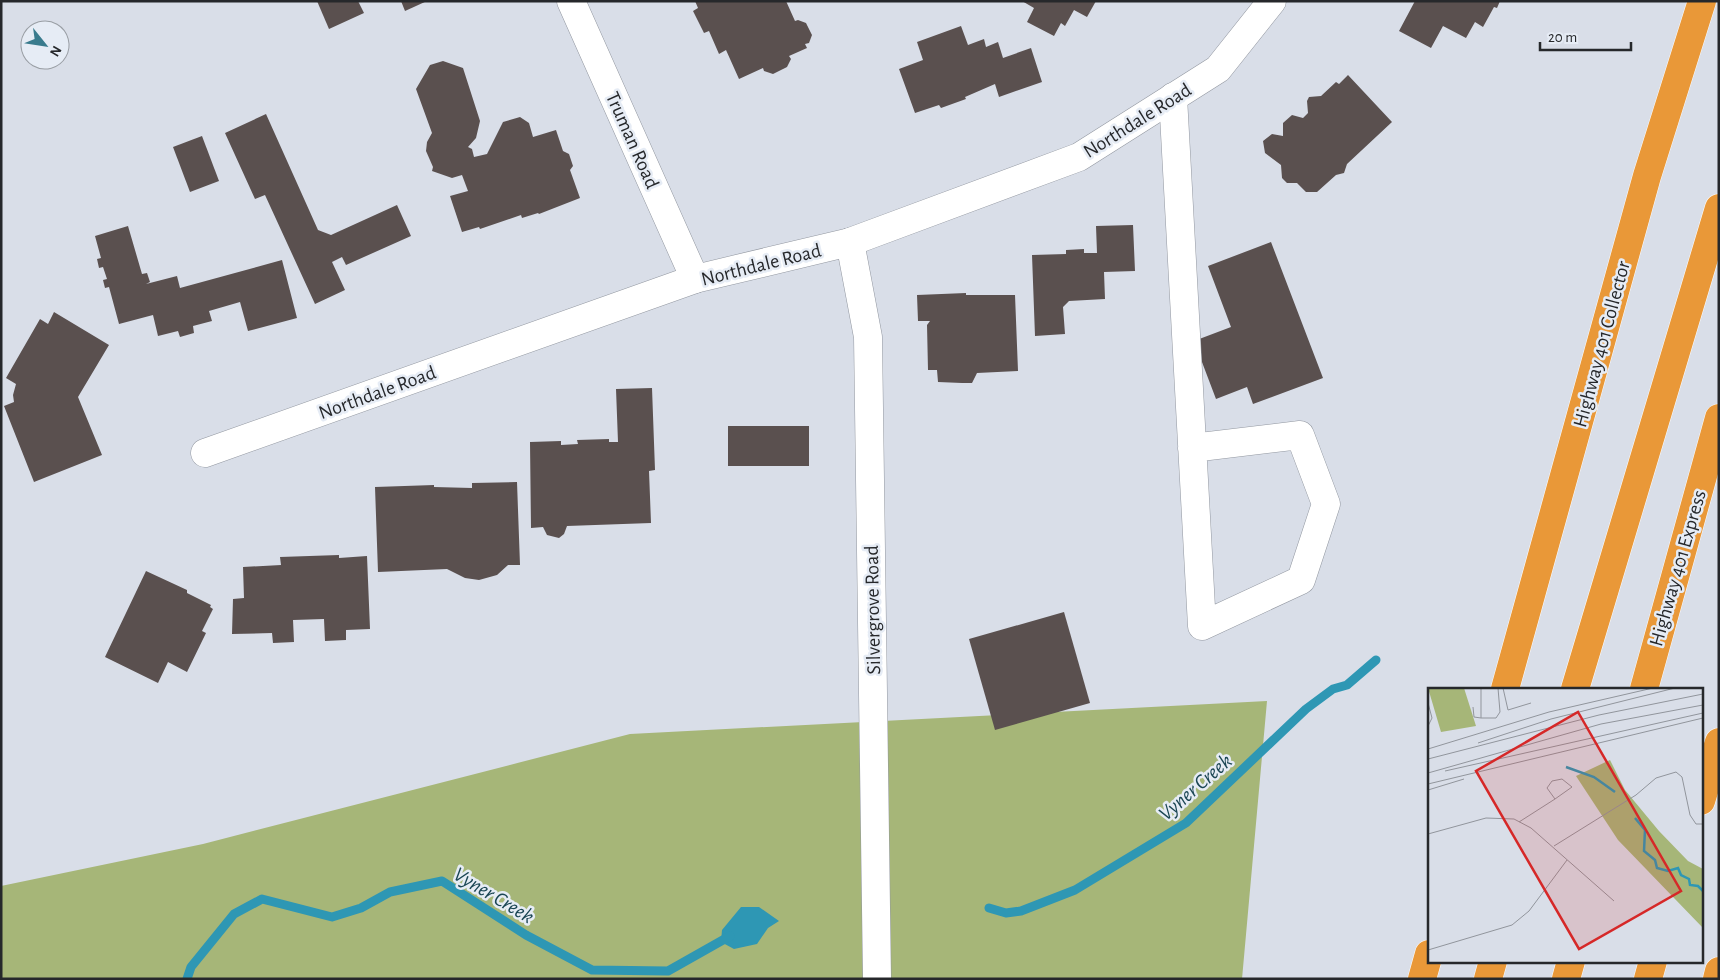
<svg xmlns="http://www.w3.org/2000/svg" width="1720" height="980" viewBox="0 0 1720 980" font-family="'Alegreya Sans',sans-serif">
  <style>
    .green { fill: #a6b678 }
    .water { fill: #2e97b4 }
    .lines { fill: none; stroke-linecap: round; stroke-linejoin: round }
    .stream { stroke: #2e97b4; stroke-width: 9 }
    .building { fill: #5a504f }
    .minor-casing { stroke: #9297a0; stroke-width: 29 }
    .highway-casing { stroke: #fff; stroke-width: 29 }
    .minor { stroke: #fff; stroke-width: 28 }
    .highway { stroke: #e99838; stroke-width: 28 }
    .labels { text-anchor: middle; stroke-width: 5; stroke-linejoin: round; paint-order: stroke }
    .street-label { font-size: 20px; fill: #26282b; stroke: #e6ecf5 }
    .water-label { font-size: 21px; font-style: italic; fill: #1b4654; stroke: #e6ecf5 }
    .inset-river { fill: none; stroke: #2e97b4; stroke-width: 2.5 }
    .inset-road { fill: none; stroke: #91959c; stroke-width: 1 }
    .view { fill: #d62828; fill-opacity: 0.15; stroke: #d62828; stroke-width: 2.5 }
    .inset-edge { fill: none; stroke: #26282b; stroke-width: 2.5 }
  </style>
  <rect width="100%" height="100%" fill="#d9dee8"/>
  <polygon class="green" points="1267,701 1242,979 1,979 1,886 203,844 630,734"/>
  <polygon class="water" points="741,907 759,907 779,921 768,928 757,944 734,949 721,942 722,930"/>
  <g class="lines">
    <g class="stream">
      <polyline points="989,908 1006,913 1021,911 1075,890 1186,823 1306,709 1333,689 1347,685 1376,660"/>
      <polyline points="187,979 191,967 234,914 262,899 332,917 361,908 390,892 442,881 526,935 592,970 668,971 730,936"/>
    </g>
  </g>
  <g class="building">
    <polygon points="317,1 358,1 364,13 329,29"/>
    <polygon points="401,1 427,1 405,11"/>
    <polygon points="695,1 786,1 795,21 798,20 806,23 812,35 809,43 805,44 807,48 789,56 791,59 787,67 773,74 764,71 763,68 739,79 726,50 719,54 709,31 704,33 693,11 698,8"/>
    <polygon points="1022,1 1096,1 1087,17 1074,10 1065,26 1061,23 1054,36 1027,22 1034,8"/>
    <polygon points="1415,1 1500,1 1497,8 1494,7 1483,27 1475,22 1466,38 1443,26 1431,48 1399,31"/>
    <polygon points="961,26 968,45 984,39 986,47 998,42 1003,58 1031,48 1042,82 999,97 995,84 965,97 966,99 941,108 939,105 915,113 899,69 923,60 917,42"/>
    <polygon points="443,61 463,68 480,121 476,138 468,147 472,149 474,157 487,154 503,122 520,117 529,123 533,137 556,130 563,151 569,154 573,166 570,170 580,198 539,214 538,213 522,218 521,215 480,229 479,227 462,232 450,196 468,191 462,175 452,178 432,171 433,167 426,151 427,142 432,133 416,89 430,65"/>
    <polygon points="1348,75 1392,122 1347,164 1344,173 1336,175 1317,192 1306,192 1297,183 1287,183 1282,178 1281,165 1265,153 1263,141 1272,134 1283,136 1283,123 1292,115 1303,118 1308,113 1307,101 1309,97 1321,96 1336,82 1339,84"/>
    <polygon points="266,114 318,230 331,235 397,205 411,236 346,265 342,257 332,262 345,290 315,304 265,195 255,199 225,133"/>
    <polygon points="202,136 219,181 190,192 173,147"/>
    <polygon points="1133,225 1135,271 1104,272 1105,299 1069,301 1063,307 1065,334 1035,336 1032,255 1066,254 1066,250 1084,249 1084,253 1097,253 1096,226"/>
    <polygon points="128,226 142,274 147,273 150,282 146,284 177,276 180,288 282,260 297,318 248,331 240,302 209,311 212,321 193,326 194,333 180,337 178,331 158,336 153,315 119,324 109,287 105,288 103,280 107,279 103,267 99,268 97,259 101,258 95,236"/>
    <polygon points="1271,242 1323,378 1253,404 1247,387 1216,399 1194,341 1231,327 1208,266"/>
    <polygon points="966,293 966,295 1015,295 1018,371 977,373 972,383 962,383 938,382 937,370 928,370 927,325 930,321 918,321 917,295"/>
    <polygon points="54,312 109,345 78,397 102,455 34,482 4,406 14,402 13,395 16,384 6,378 40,319 48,324"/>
    <polygon points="652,388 655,470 649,471 651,523 567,526 564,534 559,538 547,535 543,527 531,528 530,442 561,441 561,445 578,444 577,440 609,439 609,442 618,442 616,389"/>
    <rect x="728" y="426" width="81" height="40"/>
    <polygon points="517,482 520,565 508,565 497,575 479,580 465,578 447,569 378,572 375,487 434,485 434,487 472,488 472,483"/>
    <polygon points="339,555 339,558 367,556 370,629 346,630 346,640 325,641 324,619 293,620 294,642 273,643 272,633 232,634 233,599 244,598 243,567 281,565 280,557"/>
    <polygon points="146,571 187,590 187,593 211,605 210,607 213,609 202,631 206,633 187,672 168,662 158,683 105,657"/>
    <polygon points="1064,612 1090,703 995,730 969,639"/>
  </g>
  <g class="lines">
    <defs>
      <g id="minor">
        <polyline points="571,1 695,279"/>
        <polyline points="1173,97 1202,626 1301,580 1326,504 1300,435 1192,448"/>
        <polyline points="850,242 868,337 877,979"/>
        <polyline points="205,453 695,279 850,242 1079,157 1218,69 1272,1"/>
      </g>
      <g id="highway">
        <polyline points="1505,689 1647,176 1702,1"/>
        <polyline points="1575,689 1719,208"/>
        <polyline points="1644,689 1719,418"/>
        <polyline points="1701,801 1719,742"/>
        <polyline points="1422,979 1429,954"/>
        <polyline points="1488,979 1493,961"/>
        <polyline points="1566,979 1571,961"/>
        <polyline points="1648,979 1653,961"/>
        <polyline points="1717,979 1719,971"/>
      </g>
    </defs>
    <use href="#minor" class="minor-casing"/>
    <use href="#highway" class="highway-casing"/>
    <use href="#minor" class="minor"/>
    <use href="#highway" class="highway"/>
  </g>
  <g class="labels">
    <g class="street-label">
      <text transform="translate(1137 120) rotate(-32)" y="7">Northdale Road</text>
      <text transform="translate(633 140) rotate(66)" y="7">Truman Road</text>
      <text transform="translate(761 264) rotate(-14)" y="7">Northdale Road</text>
      <text transform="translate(1601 344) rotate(-75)" y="7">Highway 401 Collector</text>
      <text transform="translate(377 392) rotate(-20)" y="7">Northdale Road</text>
      <text transform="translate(1677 568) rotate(-74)" y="7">Highway 401 Express</text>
      <text transform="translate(872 610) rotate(-91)" y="7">Silvergrove Road</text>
    </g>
    <g class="water-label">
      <text transform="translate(1195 787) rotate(-41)" y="7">Vyner Creek</text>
      <text transform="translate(494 895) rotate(31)" y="7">Vyner Creek</text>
    </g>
  </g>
  <g transform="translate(1428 688)">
    <rect width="275" height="275" fill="#d9dee8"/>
    <path d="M0,0h36l12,38 -35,6zM182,72l15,30 34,41 29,30 15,8v59l-85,-88 -42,-64z" fill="#a6b678"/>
    <path class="inset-river" d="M138,79l28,10 21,15M207,130l10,12 -1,21 11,9 2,8 11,3 10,-3 3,7 8,4 1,6 8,1 5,5"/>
    <path class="inset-road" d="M53,0v30h15l4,-6 -2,-24M75,0l5,22 23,-7M0,15l4,15 -4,8M45,19l1,10 7,1M50,55l73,-24 124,-31M0,61l121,-37 104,-24M0,71l171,-44 104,-21M17,83l258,-58M0,85l173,-49 102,-19M0,96l275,-66M0,102l36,-11M91,134l36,-23 17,-12 -10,-8 -10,2 -5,7 8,11M0,146l58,-16 28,1 17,9 83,73M126,158l82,-51 20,-17 20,-6 6,5 8,38 6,9h7M0,262l84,-25 17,-14 38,-51"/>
    <path class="view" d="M150,24l103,179 -102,58 -103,-178z"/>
    <rect width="275" height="275" class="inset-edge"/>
  </g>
  <rect width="1720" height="980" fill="none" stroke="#26282b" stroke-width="5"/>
  <g transform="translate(45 45) rotate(120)"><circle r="24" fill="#e6ecf5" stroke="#999ea4"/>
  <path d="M0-4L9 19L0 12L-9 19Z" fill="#397b8d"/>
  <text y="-8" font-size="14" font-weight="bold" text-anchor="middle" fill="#26282b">N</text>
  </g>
  <path d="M1540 42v8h91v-8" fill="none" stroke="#26282b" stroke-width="2.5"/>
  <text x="1548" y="42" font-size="15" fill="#26282b" stroke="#e6ecf5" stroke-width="4" paint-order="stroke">20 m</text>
</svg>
